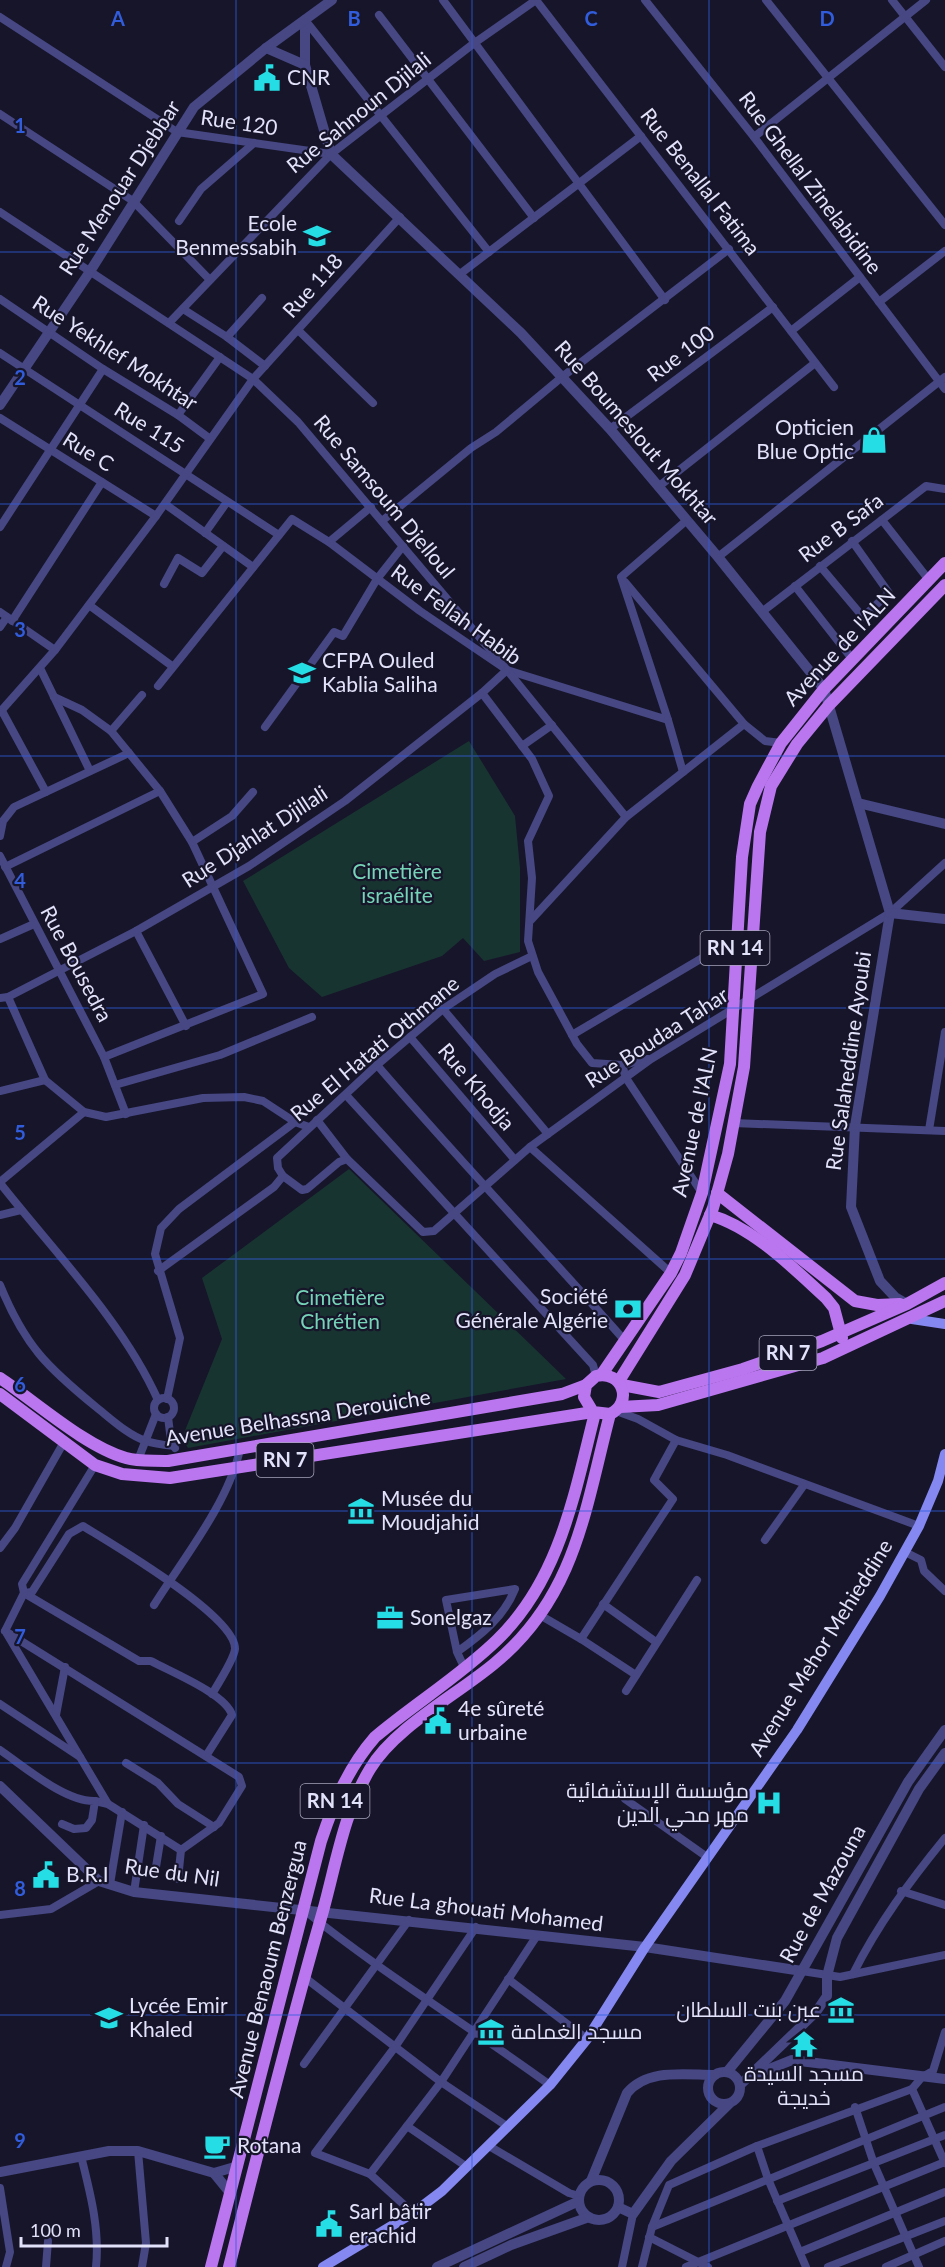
<svg xmlns="http://www.w3.org/2000/svg" width="945" height="2267" viewBox="0 0 945 2267" font-family="Lato,Cairo,sans-serif">
  <style>
    .green { fill: #183431 }
    .lines { fill: none; stroke-linecap: round; stroke-linejoin: round }
    .minor { stroke: #464783; stroke-width: 8 }
    .tertiary { stroke: #464783; stroke-width: 10 }
    .secondary { stroke: #8488f0; stroke-width: 10 }
    .primary { stroke: #ba76ee; stroke-width: 12 }
    .grid { fill: none; stroke: #315ddc; stroke-width: 1.5; stroke-opacity: 0.55 }
    .labels { text-anchor: middle; stroke-width: 4.5; stroke-linejoin: round; paint-order: stroke }
    .shield { fill: #17152a; stroke: #a6a4bc; stroke-width: 1.5 }
    .shield-label { font-size: 20px; font-weight: bold; fill: #e3e2fb }
    .poi-label { font-size: 21px; fill: #e3e2fb; stroke: #17152a; text-anchor: start }
    .street-label { font-size: 21px; fill: #e3e2fb; stroke: #17152a }
    .park-label { font-size: 21px; fill: #75d4b7; stroke: #17152a }
    .grid-label { font-size: 20px; text-anchor: middle; font-weight: bold; fill: #315ddc; stroke: #17152a; stroke-width: 4.5; stroke-linejoin: round; paint-order: stroke }
  </style>
  <rect width="100%" height="100%" fill="#17152a"/>
  <g class="green">
    <polygon points="469,741 515,816 520,868 520,952 484,961 463,938 442,956 322,997 289,968 243,881"/>
    <polygon points="349,1169 566,1379 188,1448 182,1438 222,1339 202,1278"/>
  </g>
  <g class="lines">
    <g class="minor">
      <polyline points="443,0 665,300"/>
      <polyline points="645,0 754,137 945,389"/>
      <polyline points="766,0 945,225"/>
      <polyline points="892,0 945,67"/>
      <polyline points="379,15 534,218"/>
      <polyline points="0,17 177,132 331,154"/>
      <polyline points="305,20 489,252"/>
      <polyline points="0,114 133,201 210,280"/>
      <polyline points="754,137 926,0"/>
      <polyline points="0,212 253,379 298,422 507,670"/>
      <polyline points="179,221 201,189 254,143"/>
      <polyline points="460,274 641,136"/>
      <polyline points="0,299 103,369 178,415 209,438"/>
      <polyline points="879,302 945,251"/>
      <polyline points="183,309 227,337 265,366"/>
      <polyline points="169,323 331,154 473,44 536,0 834,387"/>
      <polyline points="298,330 373,403"/>
      <polyline points="791,331 860,277"/>
      <polyline points="227,337 262,298"/>
      <polyline points="0,353 279,535"/>
      <polyline points="178,415 220,357"/>
      <polyline points="0,418 156,516"/>
      <polyline points="610,429 773,307"/>
      <polyline points="658,487 815,363"/>
      <polyline points="165,504 253,567"/>
      <polyline points="882,520 929,580"/>
      <polyline points="382,521 471,448 496,432 562,377 729,249"/>
      <polyline points="0,527 103,369"/>
      <polyline points="205,533 227,502"/>
      <polyline points="329,542 371,507"/>
      <polyline points="718,557 945,377"/>
      <polyline points="820,566 863,617 889,593 852,541"/>
      <polyline points="625,582 744,724"/>
      <polyline points="164,584 178,558 202,573 223,546"/>
      <polyline points="795,586 853,660"/>
      <polyline points="89,605 172,666"/>
      <polyline points="763,611 926,486 945,489"/>
      <polyline points="0,612 55,650"/>
      <polyline points="12,621 102,482"/>
      <polyline points="0,627 7,617"/>
      <polyline points="40,668 90,771"/>
      <polyline points="507,670 668,720 621,577 687,520"/>
      <polyline points="158,686 292,519 329,542 420,611 507,670 626,817"/>
      <polyline points="482,693 532,759 549,796 528,841 532,878 528,941 538,972 577,1044 592,1063 622,1065 648,1059"/>
      <polyline points="54,697 82,710 111,731 160,791 192,842 263,994 104,1057"/>
      <polyline points="2,711 46,792"/>
      <polyline points="0,712 55,650 156,516 253,379 400,217"/>
      <polyline points="668,720 683,772"/>
      <polyline points="265,727 334,632 343,636 377,579 403,546"/>
      <polyline points="111,731 142,695"/>
      <polyline points="522,746 552,725"/>
      <polyline points="0,836 3,821 14,807 129,753"/>
      <polyline points="192,842 232,816 253,792"/>
      <polyline points="0,856 104,1057 126,1114"/>
      <polyline points="5,867 160,791"/>
      <polyline points="531,920 626,817 744,724 765,741 781,743"/>
      <polyline points="136,931 186,1026"/>
      <polyline points="0,939 34,924"/>
      <polyline points="8,997 45,1080 84,1112 106,1117 203,1098 244,1097 263,1101 295,1122 309,1127"/>
      <polyline points="0,998 8,997 136,931 249,866 345,801 482,693 507,670"/>
      <polyline points="443,1009 548,1134"/>
      <polyline points="572,1035 736,938"/>
      <polyline points="410,1037 515,1160"/>
      <path d="M377,1065c81,94 167,184 249,277"/>
      <polyline points="622,1065 626,1078 702,1193"/>
      <polyline points="115,1085 220,1055 312,1017"/>
      <polyline points="0,1091 45,1080"/>
      <polyline points="346,1095 593,1365 596,1376"/>
      <polyline points="317,1120 347,1159"/>
      <polyline points="733,1123 945,1131"/>
      <polyline points="929,1130 945,1032"/>
      <polyline points="530,1147 671,1273"/>
      <polyline points="283,1176 302,1190 307,1189 339,1162 347,1159 423,1232 434,1231 530,1147 651,1059 890,913 945,863"/>
      <polyline points="0,1182 84,1112"/>
      <path d="M0,1183c54,69 122,137 158,217"/>
      <polyline points="0,1215 21,1210"/>
      <polyline points="158,1271 274,1187 283,1176 278,1168 277,1158 377,1065 443,1009 495,974 532,956"/>
      <path d="M0,1285c25,61 47,82 96,122 15,12 32,28 50,34 9,3 19,4 28,5"/>
      <circle cx="164" cy="1408" r="10"/>
      <polyline points="167,1399 180,1338 155,1254 161,1228 179,1209 295,1122"/>
      <polyline points="616,1411 638,1419 676,1440 727,1455 919,1526"/>
      <polyline points="168,1417 171,1441 175,1448"/>
      <polyline points="138,1460 156,1414"/>
      <polyline points="765,1540 804,1485"/>
      <polyline points="0,1548 15,1528 64,1442"/>
      <polyline points="905,1552 921,1560 924,1571 945,1591"/>
      <path d="M24,1593l8,-1 37,-58 14,-8c29,18 153,90 152,123 -1,10 -17,35 -23,45"/>
      <path d="M24,1593l115,68h12c20,11 75,33 81,54l-26,41"/>
      <polyline points="603,1604 656,1642"/>
      <path d="M154,1605c29,-46 75,-103 86,-156"/>
      <polyline points="538,1614 581,1639 673,1499 654,1480 676,1440"/>
      <polyline points="5,1631 239,1777 242,1786 219,1823 181,1850 108,1804 95,1801"/>
      <polyline points="5,1631 24,1593 22,1584 95,1465"/>
      <polyline points="7,1634 108,1804"/>
      <polyline points="581,1639 636,1675"/>
      <path d="M457,1652c24,-17 47,-35 58,-63l-69,11 11,52 7,15"/>
      <polyline points="626,1691 697,1580"/>
      <polyline points="0,1704 80,1757"/>
      <polyline points="56,1715 65,1667"/>
      <path d="M0,1750c25,17 65,52 95,51l-3,19 -6,8 -12,1 -12,-5"/>
      <polyline points="126,1763 158,1783 178,1804 214,1827"/>
      <polyline points="625,1799 707,1857"/>
      <polyline points="155,1873 161,1836"/>
      <polyline points="178,1879 181,1850"/>
      <polyline points="110,1884 122,1812"/>
      <polyline points="901,1891 945,1905"/>
      <polyline points="134,1892 144,1825"/>
      <path d="M304,1910c78,63 165,116 246,175"/>
      <polyline points="0,1915 51,1909 99,1881"/>
      <polyline points="802,1971 840,1977 945,1955"/>
      <path d="M853,1974c25,-50 57,-93 92,-136"/>
      <polyline points="304,1977 441,2082 508,2127"/>
      <polyline points="508,1979 587,2039"/>
      <polyline points="304,2064 409,1920"/>
      <polyline points="912,2089 945,2163"/>
      <polyline points="855,2107 874,2164 919,2267"/>
      <polyline points="407,2126 467,2167"/>
      <polyline points="489,2146 569,2193 579,2196"/>
      <polyline points="757,2146 768,2179 806,2267"/>
      <polyline points="138,2151 146,2243 142,2267"/>
      <path d="M81,2156c9,36 19,73 15,111"/>
      <polyline points="370,2174 441,2082 536,1937"/>
      <polyline points="0,2188 10,2252 6,2267"/>
      <polyline points="777,2201 945,2135"/>
      <polyline points="413,2213 370,2174 315,2153 395,2047 476,1927"/>
      <polyline points="652,2227 945,2107"/>
      <polyline points="649,2237 708,2267"/>
      <polyline points="800,2252 945,2192"/>
      <polyline points="46,2267 48,2241"/>
      <polyline points="622,2267 633,2214"/>
      <polyline points="642,2267 652,2227 669,2185 757,2146 912,2089 922,2077 933,2071 945,2032"/>
      <polyline points="686,2267 945,2162"/>
      <polyline points="828,2267 945,2221"/>
      <polyline points="886,2267 945,2241"/>
    </g>
    <g class="tertiary">
      <polyline points="305,20 305,65 331,154 521,333 610,429 718,557 824,689 890,913 855,1126 851,1207 880,1281 895,1297 907,1304"/>
      <polyline points="266,48 305,65"/>
      <polyline points="0,405 89,273 194,107 266,48 332,0"/>
      <polyline points="858,803 945,824"/>
      <polyline points="890,913 945,919"/>
      <polyline points="0,1786 99,1881 134,1892 645,1947 802,1971"/>
      <circle cx="724" cy="2088" r="16"/>
      <polyline points="727,2072 785,2001 908,1782 945,1730"/>
      <polyline points="754,2075 792,2060 945,2079"/>
      <polyline points="740,2085 816,2012 827,1996 827,1976 837,1938 919,1789 945,1753"/>
      <polyline points="0,2172 109,2151 138,2151 214,2173"/>
      <polyline points="214,2173 231,2194"/>
      <polyline points="214,2173 238,2166"/>
      <circle cx="599" cy="2200" r="20"/>
      <path d="M591,2181l36,-88c21,-25 58,-18 88,-18"/>
      <polyline points="618,2207 633,2214 671,2161 729,2104"/>
      <polyline points="437,2267 579,2201"/>
      <polyline points="464,2267 511,2245 589,2217"/>
    </g>
    <g class="secondary">
      <polyline points="912,1319 945,1324"/>
      <polyline points="323,2267 413,2213 442,2191 550,2085 587,2039 645,1947 797,1730 880,1596 919,1526 938,1481 945,1454"/>
    </g>
    <g class="primary">
      <polyline points="717,1193 855,1301 877,1305 900,1304"/>
      <path d="M710,1215c44,13 83,53 116,83l8,10 8,30"/>
      <polyline points="602,1374 671,1273 681,1253 702,1193 730,1064 742,857 750,804 758,786 781,743 824,689 945,563"/>
      <path d="M0,1378c36,24 86,69 126,80 13,4 28,2 42,3l394,-67 24,-9"/>
      <polyline points="619,1381 685,1275 713,1208 728,1154 744,1067 760,832 771,786 797,744 829,705 945,585"/>
      <polyline points="622,1385 659,1392 743,1369 822,1341 907,1304 945,1283"/>
      <path d="M0,1394l95,71 27,9 48,4 423,-66 17,2c24,-12 12,-44 -14,-38l-10,9 -2,12 9,15"/>
      <polyline points="620,1407 658,1405 823,1358 945,1301"/>
      <path d="M211,2267l110,-426c13,-39 27,-73 54,-104 39,-33 85,-61 122,-97 63,-61 77,-145 98,-227"/>
      <path d="M229,2267c30,-119 60,-238 94,-356 13,-47 21,-99 47,-142 25,-42 87,-74 125,-106 81,-67 90,-154 115,-249"/>
    </g>
  </g>
  <path class="grid" d="M236,0v2267M472,0v2267M709,0v2267M0,252h945M0,504h945M0,756h945M0,1008h945M0,1259h945M0,1511h945M0,1763h945M0,2015h945"/>
  <defs>
    <symbol id="civic-bare" viewBox="-9 -9 18 18"><path d="M-.6-6.5H3V-4.5H.6V-3L4-1V1h2V6H-6V1h2V-1L-.6-3ZM-1.2 2.5V6h2.4V2.5Z" fill="#25dde4" stroke="#17152a" stroke-width="2.5" paint-order="stroke"/></symbol>
    <symbol id="school-bare" viewBox="-9 -9 18 18"><path d="M0-5L7-2L0 1L-7-2ZM-4 1L0 2.5L4 1V4Q0 6-4 4Z" fill="#25dde4" stroke="#17152a" stroke-width="2.5" paint-order="stroke"/></symbol>
    <symbol id="shop-bare" viewBox="-9 -9 18 18"><path d="M-5-2.5h2.3a2.7 3.5 0 0 1 5.4 0H5L5.5 6h-11ZM-1.5-2.5h3a1.5 2.3 0 0 0-3 0Z" fill="#25dde4" stroke="#17152a" stroke-width="2.5" paint-order="stroke"/></symbol>
    <symbol id="university-bare" viewBox="-9 -9 18 18"><path d="M0-5L7-2L0 1L-7-2ZM-4 1L0 2.5L4 1V4Q0 6-4 4Z" fill="#25dde4" stroke="#17152a" stroke-width="2.5" paint-order="stroke"/></symbol>
    <symbol id="bank-bare" viewBox="-9 -9 18 18"><path d="M-6-4H6V4H-6ZM0-2.3a2.3 2.3 0 1 0 0 4.6a2.3 2.3 0 1 0 0-4.6Z" fill="#25dde4" stroke="#17152a" stroke-width="2.5" paint-order="stroke"/></symbol>
    <symbol id="museum-bare" viewBox="-9 -9 18 18"><path d="M0-6L6-3V-2H-6V-3ZM-5-1h2V3h-2ZM-1-1h2V3h-2ZM3-1h2V3H3ZM-6 4H6V6H-6Z" fill="#25dde4" stroke="#17152a" stroke-width="2.5" paint-order="stroke"/></symbol>
    <symbol id="office-bare" viewBox="-9 -9 18 18"><path d="M-6-3h4V-5.5h4V-3h4V5H-6ZM-1-4.5V-3h2v-1.5ZM-6 0V1H6V0Z" fill="#25dde4" stroke="#17152a" stroke-width="2.5" paint-order="stroke"/></symbol>
    <symbol id="hospital-bare" viewBox="-9 -9 18 18"><path d="M-5-5h3v3.5h4V-5h3V5h-3V1.5h-4V5h-3Z" fill="#25dde4" stroke="#17152a" stroke-width="2.5" paint-order="stroke"/></symbol>
    <symbol id="temple-bare" viewBox="-9 -9 18 18"><path d="M0-6L5-2H3V0L6.5 2.5H4V6H1.5V3h-3V6H-4V2.5H-6.5L-3 0V-2H-5Z" fill="#25dde4" stroke="#17152a" stroke-width="2.5" paint-order="stroke"/></symbol>
    <symbol id="cafe-bare" viewBox="-9 -9 18 18"><path d="M-5.5-4.5H6V0H3Q3 3.5 0 3.5H-2.5Q-5.5 3.5-5.5 0ZM3-3.2v2h1.7v-2ZM-6 4.5H4V6H-6Z" fill="#25dde4" stroke="#17152a" stroke-width="2.5" paint-order="stroke"/></symbol>
  </defs>
  <g fill-rule="evenodd">
    <use href="#civic-bare" x="248" y="59" width="38" height="38"/>
    <use href="#school-bare" x="298" y="217" width="38" height="38"/>
    <use href="#shop-bare" x="855" y="421" width="38" height="38"/>
    <use href="#university-bare" x="283" y="654" width="38" height="38"/>
    <use href="#bank-bare" x="609" y="1290" width="38" height="38"/>
    <use href="#museum-bare" x="342" y="1492" width="38" height="38"/>
    <use href="#office-bare" x="371" y="1599" width="38" height="38"/>
    <use href="#civic-bare" x="419" y="1702" width="38" height="38"/>
    <use href="#hospital-bare" x="750" y="1784" width="38" height="38"/>
    <use href="#civic-bare" x="27" y="1856" width="38" height="38"/>
    <use href="#museum-bare" x="822" y="1991" width="38" height="38"/>
    <use href="#school-bare" x="90" y="1999" width="38" height="38"/>
    <use href="#museum-bare" x="472" y="2013" width="38" height="38"/>
    <use href="#temple-bare" x="785" y="2025" width="38" height="38"/>
    <use href="#cafe-bare" x="198" y="2127" width="38" height="38"/>
    <use href="#civic-bare" x="310" y="2205" width="38" height="38"/>
  </g>
  <g class="labels">
    <g class="shield">
      <rect x="700.5" y="931" width="69" height="34" rx="4.5"/>
      <rect x="759.5" y="1336" width="57" height="34" rx="4.5"/>
      <rect x="256.5" y="1443" width="57" height="34" rx="4.5"/>
      <rect x="300.5" y="1784" width="69" height="34" rx="4.5"/>
    </g>
    <g class="shield-label">
      <text x="735" y="955">RN 14</text>
      <text x="788" y="1360">RN 7</text>
      <text x="285" y="1467">RN 7</text>
      <text x="335" y="1808">RN 14</text>
    </g>
    <g class="poi-label">
      <text x="287" y="85">CNR</text>
      <text x="297" y="231" text-anchor="end">Ecole<tspan x="297" dy="24">Benmessabih</tspan></text>
      <text x="854" y="435" text-anchor="end">Opticien<tspan x="854" dy="24">Blue Optic</tspan></text>
      <text x="322" y="668">CFPA Ouled<tspan x="322" dy="24">Kablia Saliha</tspan></text>
      <text x="608" y="1304" text-anchor="end">Société<tspan x="608" dy="24">Générale Algérie</tspan></text>
      <text x="381" y="1506">Musée du<tspan x="381" dy="24">Moudjahid</tspan></text>
      <text x="410" y="1625">Sonelgaz</text>
      <text x="458" y="1716">4e sûreté<tspan x="458" dy="24">urbaine</tspan></text>
      <text x="749" y="1798" text-anchor="end">مؤسسة الإستشفائية<tspan x="749" dy="24">مهر محي الدين</tspan></text>
      <text x="66" y="1882">B.R.I</text>
      <text x="129" y="2013">Lycée Emir<tspan x="129" dy="24">Khaled</tspan></text>
      <text x="821" y="2017" text-anchor="end">عبن بنت السلطان</text>
      <text x="511" y="2039">مسجد الغمامة</text>
      <text x="804" y="2081" text-anchor="middle">مسجد السيدة<tspan x="804" dy="24">خديجة</tspan></text>
      <text x="237" y="2153">Rotana</text>
      <text x="349" y="2219">Sarl bâtir<tspan x="349" dy="24">erachid</tspan></text>
    </g>
    <g class="street-label">
      <text transform="translate(359 113) rotate(-39)" y="7">Rue Sahnoun Djilali</text>
      <text transform="translate(239 123) rotate(8)" y="7">Rue 120</text>
      <text transform="translate(700 182) rotate(52)" y="7">Rue Benallal Fatima</text>
      <text transform="translate(810 183) rotate(53)" y="7">Rue Ghellal Zinelabidine</text>
      <text transform="translate(120 188) rotate(-57)" y="7">Rue Menouar Djebbar</text>
      <text transform="translate(313 286) rotate(-48)" y="7">Rue 118</text>
      <text transform="translate(115 353) rotate(33)" y="7">Rue Yekhlef Mokhtar</text>
      <text transform="translate(681 354) rotate(-37)" y="7">Rue 100</text>
      <text transform="translate(149 428) rotate(32)" y="7">Rue 115</text>
      <text transform="translate(636 433) rotate(49)" y="7">Rue Boumeslout Mokhtar</text>
      <text transform="translate(88 452) rotate(32)" y="7">Rue C</text>
      <text transform="translate(384 497) rotate(50)" y="7">Rue Samsoum Djelloul</text>
      <text transform="translate(841 528) rotate(-37)" y="7">Rue B Safa</text>
      <text transform="translate(456 615) rotate(36)" y="7">Rue Fellah Habib</text>
      <text transform="translate(840 647) rotate(-47)" y="7">Avenue de l'ALN</text>
      <text transform="translate(255 837) rotate(-33)" y="7">Rue Djahlat Djillali</text>
      <text transform="translate(76 964) rotate(62)" y="7">Rue Bousedra</text>
      <text transform="translate(657 1038) rotate(-33)" y="7">Rue Boudaa Tahar</text>
      <text transform="translate(375 1049) rotate(-40)" y="7">Rue El Hatati Othmane</text>
      <text transform="translate(849 1061) rotate(-82)" y="7">Rue Salaheddine Ayoubi</text>
      <text transform="translate(476 1087) rotate(50)" y="7">Rue Khodja</text>
      <text transform="translate(695 1122) rotate(-78)" y="7">Avenue de l'ALN</text>
      <text transform="translate(298 1418) rotate(-9)" y="7">Avenue Belhassna Derouiche</text>
      <text transform="translate(821 1648) rotate(-58)" y="7">Avenue Mehor Mehieddine</text>
      <text transform="translate(172 1873) rotate(8)" y="7">Rue du Nil</text>
      <text transform="translate(823 1894) rotate(-61)" y="7">Rue de Mazouna</text>
      <text transform="translate(486 1910) rotate(7)" y="7">Rue La ghouati Mohamed</text>
      <text transform="translate(268 1969) rotate(-76)" y="7">Avenue Benaoum Benzergua</text>
    </g>
    <g class="park-label">
      <text x="397" y="879">Cimetière<tspan x="397" dy="24">israélite</tspan></text>
      <text x="340" y="1305">Cimetière<tspan x="340" dy="24">Chrétien</tspan></text>
    </g>
  </g>
  <g class="grid-label">
    <text x="118" y="26">A</text>
    <text x="354" y="26">B</text>
    <text x="591" y="26">C</text>
    <text x="827" y="26">D</text>
    <text x="20" y="133">1</text>
    <text x="20" y="385">2</text>
    <text x="20" y="637">3</text>
    <text x="20" y="888">4</text>
    <text x="20" y="1140">5</text>
    <text x="20" y="1392">6</text>
    <text x="20" y="1644">7</text>
    <text x="20" y="1896">8</text>
    <text x="20" y="2148">9</text>
  </g>
  <path d="M21 2237v9h146v-9" fill="none" stroke="#e3e2fb" stroke-width="3"/>
  <text x="30" y="2237" font-size="18" fill="#e3e2fb" stroke="#17152a" stroke-width="4.5" paint-order="stroke">100 m</text>
</svg>
